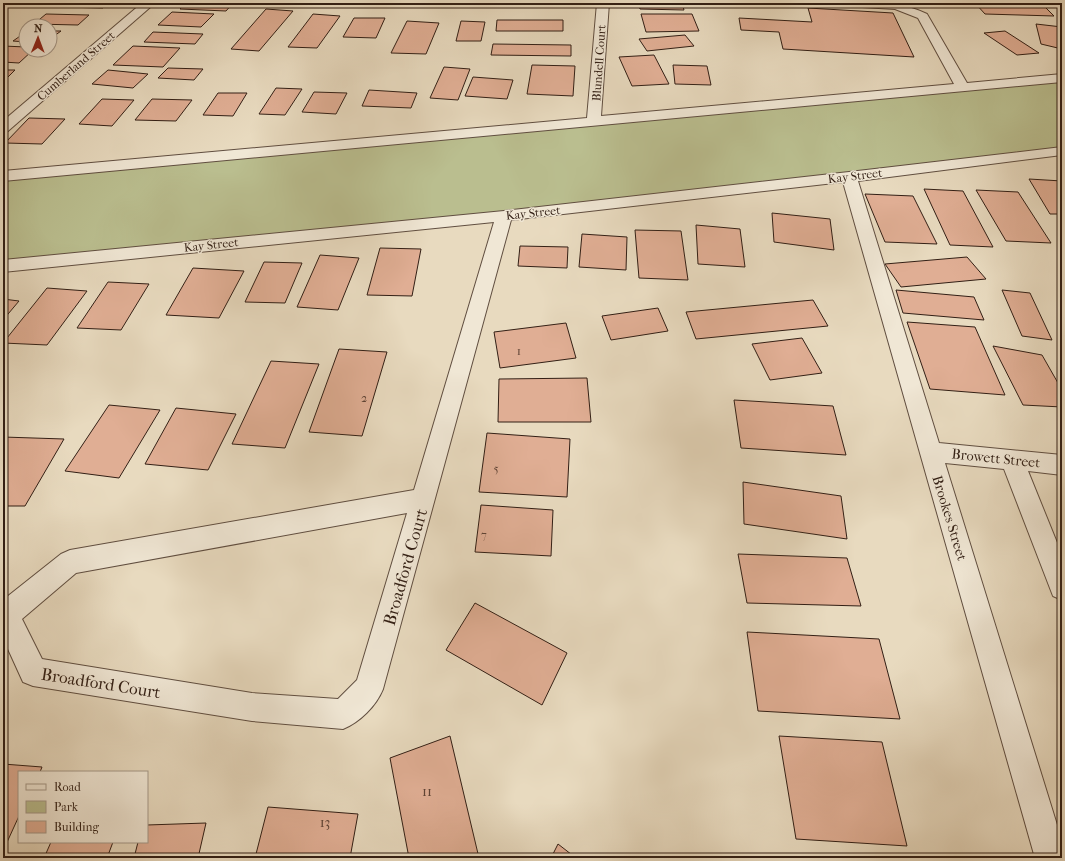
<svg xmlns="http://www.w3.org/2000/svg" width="1065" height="861" viewBox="0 0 1065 861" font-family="'IM FELL French Canon',serif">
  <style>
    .green { fill: #babe8f; stroke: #766e52 }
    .building { fill: #e0ae94; stroke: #321f15 }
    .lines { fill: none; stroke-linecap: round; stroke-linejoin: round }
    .minor-casing { stroke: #604e40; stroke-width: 2 }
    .minor { fill: #f0e7d5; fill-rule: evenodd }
    .labels { text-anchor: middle; stroke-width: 3; stroke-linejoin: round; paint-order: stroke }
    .far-street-label { font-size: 12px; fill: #321f15; stroke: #f0e7d5 }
    .number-label { font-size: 12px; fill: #5e4335 }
    .street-label { font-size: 14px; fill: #321f15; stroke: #f0e7d5 }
    .near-number-label { font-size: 14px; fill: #5e4335 }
    .near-street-label { font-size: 17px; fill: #321f15; stroke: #f0e7d5 }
  </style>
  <rect width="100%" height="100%" fill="#e8dabf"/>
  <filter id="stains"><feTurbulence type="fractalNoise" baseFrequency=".005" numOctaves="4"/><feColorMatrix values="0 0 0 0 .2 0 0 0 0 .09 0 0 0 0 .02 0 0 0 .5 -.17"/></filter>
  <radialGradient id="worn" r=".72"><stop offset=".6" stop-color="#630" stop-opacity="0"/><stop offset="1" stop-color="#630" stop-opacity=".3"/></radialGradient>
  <polygon class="green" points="1062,78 1062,151 3,266 3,175"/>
  <g class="building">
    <polygon points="64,3 108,3 103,8 60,7"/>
    <polygon points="186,3 233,3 226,11 180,9"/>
    <polygon points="638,3 682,3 684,10 640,9"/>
    <polygon points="975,3 1041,3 1054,16 985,14"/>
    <polygon points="808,8 893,13 914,57 783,49 779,32 741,30 739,18 812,22"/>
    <polygon points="266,9 293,11 259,51 231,49"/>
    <polygon points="172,12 214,14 201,27 158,25"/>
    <polygon points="46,14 89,15 78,25 34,24"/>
    <polygon points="313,14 340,16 317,48 288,47"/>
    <polygon points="641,14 692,14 699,31 646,32"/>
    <polygon points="354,18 385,18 376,38 343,37"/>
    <polygon points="497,20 563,20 563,31 496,31"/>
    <polygon points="407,21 439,23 426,54 391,53"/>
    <polygon points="461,21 485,22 481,41 456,41"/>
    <polygon points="1036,24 1062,27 1062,49 1041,44"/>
    <polygon points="50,31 61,31 50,39"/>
    <polygon points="1005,31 1039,53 1017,55 984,33"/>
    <polygon points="26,32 26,42 13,41"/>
    <polygon points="153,32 203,34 195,44 144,42"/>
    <polygon points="685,35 694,46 647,51 639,39"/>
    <polygon points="493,44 571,45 571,56 491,55"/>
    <polygon points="3,46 26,47 26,50 33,50 19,63 3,62"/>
    <polygon points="133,46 180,48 163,67 113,65"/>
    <polygon points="654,55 669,84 632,86 619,57"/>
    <polygon points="532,65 575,66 573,96 527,94"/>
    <polygon points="673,65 707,66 711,85 675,84"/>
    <polygon points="444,67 470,69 458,100 430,98"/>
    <polygon points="168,68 203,69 194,80 158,78"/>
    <polygon points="3,70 15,70 3,82"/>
    <polygon points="108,70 148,74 133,88 92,84"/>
    <polygon points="473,77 513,80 507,99 465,96"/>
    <polygon points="276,88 302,89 285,115 259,114"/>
    <polygon points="369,90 417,93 411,108 362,106"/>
    <polygon points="314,92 347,93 336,114 302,112"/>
    <polygon points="218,93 247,93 233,116 203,115"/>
    <polygon points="102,99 134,100 112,126 79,124"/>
    <polygon points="152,99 192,100 176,121 135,120"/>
    <polygon points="29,118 65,119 42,144 5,143"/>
    <polygon points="1029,179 1062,181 1062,214 1050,214"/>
    <polygon points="924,189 963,191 993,247 950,245"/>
    <polygon points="976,190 1018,192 1051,243 1006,241"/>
    <polygon points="865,194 913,196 937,244 885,242"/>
    <polygon points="772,213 830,219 834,250 774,242"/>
    <polygon points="696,225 740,229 745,267 698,264"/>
    <polygon points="635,230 681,231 688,280 639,278"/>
    <polygon points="582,234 627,237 626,270 579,267"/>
    <polygon points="520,246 568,247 567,268 518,266"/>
    <polygon points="380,248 421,249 412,296 367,295"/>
    <polygon points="320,255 359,258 338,310 297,307"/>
    <polygon points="967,257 986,279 901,287 885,264"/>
    <polygon points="264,262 302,263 285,303 245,302"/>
    <polygon points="193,268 244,271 219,318 166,315"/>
    <polygon points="108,282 149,284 121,330 77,328"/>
    <polygon points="47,288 87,291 47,345 3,343"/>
    <polygon points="896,290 974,297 984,320 903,313"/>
    <polygon points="1002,290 1030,293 1052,340 1022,336"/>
    <polygon points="3,299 19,301 3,320"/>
    <polygon points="813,300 828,326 696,339 686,312"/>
    <polygon points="658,308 668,331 611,340 602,316"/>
    <polygon points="907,322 975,327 1005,395 930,389"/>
    <polygon points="566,323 576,358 500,368 494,332"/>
    <polygon points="802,338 822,373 770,380 752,344"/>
    <polygon points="993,346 1042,355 1062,390 1062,407 1023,405"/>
    <polygon points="339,349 387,352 362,436 309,432"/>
    <polygon points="271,361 319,364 285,448 232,444"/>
    <polygon points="587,378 591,422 498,422 499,379"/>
    <polygon points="734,400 833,406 846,455 741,448"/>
    <polygon points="109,405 160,410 119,478 65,471"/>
    <polygon points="176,408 236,414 208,470 145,464"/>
    <polygon points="487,433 570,439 567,497 479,492"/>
    <polygon points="3,437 64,439 25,506 3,506"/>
    <polygon points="743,482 841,496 847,539 744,524"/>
    <polygon points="481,505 553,510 551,556 475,552"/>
    <polygon points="738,554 847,558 861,606 747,603"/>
    <polygon points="475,603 567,653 542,705 446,650"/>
    <polygon points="747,632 879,639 900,719 758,711"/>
    <polygon points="450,736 479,858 409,858 390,758"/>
    <polygon points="779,736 882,742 907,846 796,839"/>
    <polygon points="3,764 42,767 40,772 19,772 19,816 3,851"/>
    <polygon points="268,807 358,814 350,858 255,858"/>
    <polygon points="206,823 198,858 134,858 138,842 147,842 147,825"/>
    <polygon points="51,842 113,842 107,858 44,858"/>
    <polygon points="558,844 576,858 551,858"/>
  </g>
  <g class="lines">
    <defs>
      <g id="minor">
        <polygon points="142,3 155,3 8,131 3,132 3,121"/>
        <path d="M597,3h12l-8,113 353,-32 -36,-66 -23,-9 -49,-3 -6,-3c31,0 59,-3 87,11l40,69 95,-9v8l-1059,99v-10l584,-53z"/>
        <path d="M1062,147v8l-204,26 81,262 123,12v20l-34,-4 34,84v45l-9,-4 -49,-127 -59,-6 117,378v17h-27l-192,-676 -332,38 -128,469c-7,17 -23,33 -40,40l-91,-8 -219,-35 -10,-4 -20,-44v-38l58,-46 9,-4 344,-60 80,-268 -491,50v-12l501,-49 345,-39zM407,513l-50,167 -19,19 -86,-6 -210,-34 -20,-40 54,-46z"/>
      </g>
    </defs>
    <use href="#minor" class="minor-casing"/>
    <use href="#minor" class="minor"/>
  </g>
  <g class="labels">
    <g class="far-street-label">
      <text transform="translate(599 63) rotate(-86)" y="4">Blundell Court</text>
      <text transform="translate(76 66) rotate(-41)" y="4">Cumberland Street</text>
      <text transform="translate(855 176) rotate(-7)" y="4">Kay Street</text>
      <text transform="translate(533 213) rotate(-6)" y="4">Kay Street</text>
      <text transform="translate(211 245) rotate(-6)" y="4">Kay Street</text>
    </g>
    <g class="number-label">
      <text x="519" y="355">1</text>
      <text x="364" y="402">2</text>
      <text x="496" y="473">5</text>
      <text x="484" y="539">7</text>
    </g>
    <g class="street-label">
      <text transform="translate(996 458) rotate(6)" y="5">Browett Street</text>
      <text transform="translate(950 518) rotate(73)" y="5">Brookes Street</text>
    </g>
    <g class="near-number-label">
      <text x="427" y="796">11</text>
      <text x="325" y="827">13</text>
    </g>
    <g class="near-street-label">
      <text transform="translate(405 567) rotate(-74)" y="6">Broadford Court</text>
      <text transform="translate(101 683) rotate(9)" y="6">Broadford Court</text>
    </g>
  </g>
  <rect width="1065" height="861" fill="none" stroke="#e8dabf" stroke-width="16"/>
  <rect x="4" y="4" width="1057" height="853" fill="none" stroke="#321f15" stroke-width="2"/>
  <rect x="8" y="8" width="1049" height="845" fill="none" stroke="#321f15"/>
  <rect x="18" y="771" width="130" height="72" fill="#f0e7d5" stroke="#a49788"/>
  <rect x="26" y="784" width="20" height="6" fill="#f0e7d5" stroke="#a49788"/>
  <text x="54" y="791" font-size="12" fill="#321f15">Road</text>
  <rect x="26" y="801" width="20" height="12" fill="#babe8f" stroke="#a49788"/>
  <text x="54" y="811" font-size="12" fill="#321f15">Park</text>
  <rect x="26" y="821" width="20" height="12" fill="#e0ae94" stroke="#a49788"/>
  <text x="54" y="831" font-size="12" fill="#321f15">Building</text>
  <g transform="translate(38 38) rotate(1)"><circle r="19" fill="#f0e7d5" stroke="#a49788"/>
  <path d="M0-3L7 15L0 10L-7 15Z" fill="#8f2418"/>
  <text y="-6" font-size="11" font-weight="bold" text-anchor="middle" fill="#321f15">N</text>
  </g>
  <rect width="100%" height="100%" filter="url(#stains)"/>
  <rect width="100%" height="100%" fill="url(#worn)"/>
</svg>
